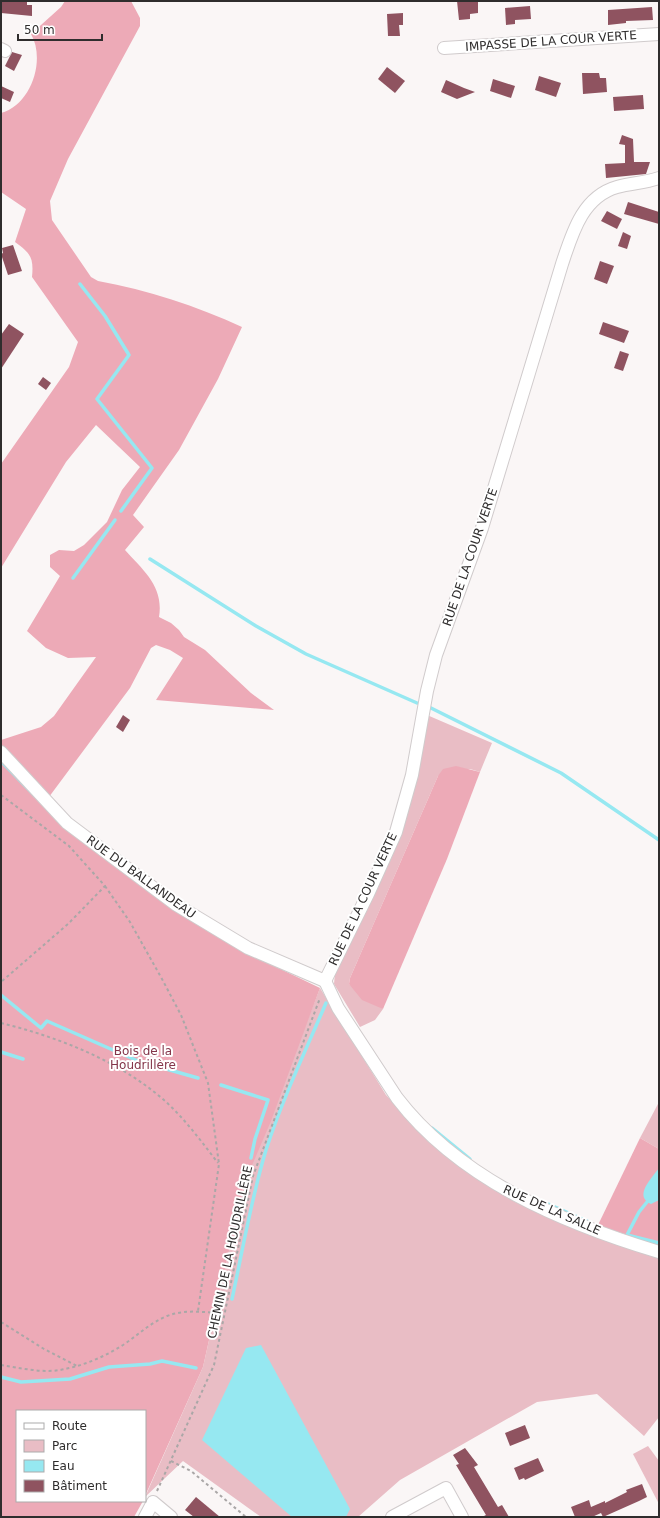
<svg xmlns="http://www.w3.org/2000/svg" width="660" height="1518" viewBox="0 0 660 1518" font-family="'DejaVu Sans',sans-serif">
  <style>
    .green { fill: #e9bdc5 }
    .forest { fill: #edaab7 }
    .water { fill: #96e8f1 }
    .lines { fill: none; stroke-linecap: round; stroke-linejoin: round }
    .stream { stroke: #96e8f1; stroke-width: 3.5 }
    .building { fill: #8f5360 }
    .street-casing { stroke: #d0cbcc; stroke-width: 14 }
    .path { stroke: #aaa7a7; stroke-width: 2; stroke-dasharray: 3 3; stroke-linecap: butt }
    .street { stroke: #fff; stroke-width: 12 }
    .labels { text-anchor: middle; stroke-width: 4; stroke-linejoin: round; paint-order: stroke }
    .street-label { font-size: 12px; fill: #2f2d2d; stroke: #fff }
    .park-label { font-size: 12px; fill: #84354a; stroke: #fff }
  </style>
  <rect width="100%" height="100%" fill="#faf6f6"/>
  <g class="green">
    <polygon points="427,715 492,743 480,772 470,769 438,776 350,978 349,984 383,1009 375,1020 360,1027 334,984 335,973 391,859"/>
    <polygon points="320,988 386,1095 443,1153 515,1202 585,1230 659,1256 659,1417 644,1436 597,1394 537,1402 400,1480 358,1517 261,1517 183,1461 145,1497 203,1367 244,1184"/>
    <polygon points="659,1102 659,1149 640,1138"/>
    <polygon points="648,1446 659,1461 659,1504 633,1454"/>
  </g>
  <g class="forest">
    <path d="M65,1h66l9,17v8l-72,133 -18,42 2,19 39,57 7,4c50,9 98,25 144,46l-24,52 -39,71 -46,65 11,12 -19,23c19,21 39,37 34,67l12,6 8,7 5,7 21,13 46,43 23,17 -118,-10 27,-42 -13,-8 -14,-5 -5,3 -21,40 -84,113 17,26 109,81 63,39 85,41 -49,133 -27,63 -41,183 -58,129v-85h-128v90h126l-9,16h-133v-777l40,-13 13,-11 42,-59 -28,1 -22,-10 -19,-17 33,-55 -10,-9v-12l9,-5 15,1 10,-6 23,-23 15,-32 18,-23 -44,-42 -30,37 -65,106v-104l68,-97 9,-25 -46,-65c2,-20 -2,-24 -17,-35l11,-33 -25,-17v-79c30,-8 45,-53 30,-79l30,-27z"/>
    <polygon points="456,766 480,772 447,859 383,1009 362,1000 349,984 350,978 438,776 443,769"/>
    <polygon points="640,1138 659,1149 659,1246 598,1225"/>
  </g>
  <g class="water">
    <path d="M659,1168v32l-8,4c-18,-8 1,-26 8,-36z"/>
    <polygon points="261,1345 350,1509 346,1517 292,1517 202,1440 246,1348"/>
  </g>
  <g class="lines">
    <g class="stream">
      <polyline points="80,284 105,316 129,355 97,399 152,468 121,511"/>
      <polyline points="150,559 256,626 306,654 417,703"/>
      <polyline points="73,578 115,520"/>
      <polyline points="429,707 561,773 659,840"/>
      <polyline points="1,761 35,796"/>
      <polyline points="1,995 41,1028 47,1021 138,1061 198,1078"/>
      <polyline points="1,1052 23,1059"/>
      <polyline points="221,1085 268,1100 255,1139 251,1158"/>
      <polyline points="432,1128 470,1159"/>
      <polyline points="647,1202 639,1212 627,1235 659,1243"/>
      <polyline points="546,1203 589,1222"/>
      <path d="M232,1299c11,-50 19,-100 34,-149 16,-50 39,-98 60,-147"/>
      <polyline points="1,1377 21,1382 70,1379 109,1367 150,1364 162,1361 196,1368"/>
    </g>
  </g>
  <g class="building">
    <polygon points="1,1 27,2 27,5 32,5 32,16 1,13"/>
    <polygon points="457,1 478,1 478,13 470,14 470,19 459,20"/>
    <polygon points="530,6 531,19 515,20 515,24 506,25 505,8"/>
    <polygon points="652,7 653,20 626,21 626,23 608,25 608,10"/>
    <polygon points="403,13 403,25 399,25 400,36 388,36 387,14"/>
    <polygon points="12,52 22,55 14,71 5,66"/>
    <polygon points="387,67 405,81 395,93 378,79"/>
    <polygon points="582,73 599,73 600,78 606,78 607,92 583,94"/>
    <polygon points="539,76 561,83 556,97 535,90"/>
    <polygon points="493,79 515,86 511,98 490,91"/>
    <polygon points="446,80 464,88 475,92 457,99 441,92"/>
    <polygon points="1,86 14,92 10,102 1,98"/>
    <polygon points="643,95 644,109 614,111 613,97"/>
    <polygon points="622,135 633,139 634,162 650,162 646,174 606,178 605,164 625,163 625,145 619,144"/>
    <polygon points="628,202 659,212 659,224 624,214"/>
    <polygon points="607,211 622,219 617,229 601,221"/>
    <polygon points="623,232 631,236 627,249 618,246"/>
    <polygon points="13,245 22,271 8,275 1,254 3,253 2,248"/>
    <polygon points="600,261 614,266 607,284 594,279"/>
    <polygon points="603,322 629,331 624,343 599,334"/>
    <polygon points="9,324 24,334 1,369 1,335"/>
    <polygon points="620,351 629,354 623,371 614,368"/>
    <polygon points="43,377 51,383 46,390 38,384"/>
    <polygon points="123,715 130,720 123,732 116,727"/>
    <polygon points="525,1425 530,1438 510,1446 505,1433"/>
    <polygon points="465,1448 478,1465 474,1467 498,1507 502,1505 509,1517 482,1517 486,1515 456,1465 459,1464 453,1455"/>
    <polygon points="538,1458 544,1471 525,1480 524,1478 519,1480 514,1468"/>
    <polygon points="642,1484 647,1497 639,1501 603,1517 601,1513 592,1517 575,1517 571,1507 589,1500 591,1507 605,1501 605,1503 627,1492 626,1490"/>
    <polygon points="196,1497 220,1517 194,1517 185,1510"/>
  </g>
  <g class="lines">
    <defs>
      <g id="street">
        <polyline points="444,48 659,34"/>
        <polyline points="1,49 5,51"/>
        <polyline points="1,752 67,823 175,904 248,948 325,981"/>
        <path d="M325,981l43,-87 28,-62 16,-57 15,-84 9,-36 46,-127 80,-264c10,-30 20,-67 55,-77 14,-4 28,-4 42,-9"/>
        <path d="M325,981l13,27 59,90c63,82 166,125 262,154"/>
        <polyline points="145,1517 153,1502 171,1517"/>
        <polyline points="392,1517 446,1488 462,1517"/>
      </g>
    </defs>
    <use href="#street" class="street-casing"/>
    <g class="path">
      <polyline points="1,795 69,846 105,886 68,924 1,982"/>
      <polyline points="105,886 130,922 162,979 181,1015 208,1083 219,1164 198,1311"/>
      <path d="M1,1023c57,14 119,38 164,78 20,18 36,40 53,62"/>
      <polyline points="1,1322 44,1349 77,1366"/>
      <path d="M1,1365c20,3 43,9 64,4 20,-4 41,-13 58,-24 15,-10 27,-22 44,-29 18,-7 38,-4 57,-2"/>
      <polyline points="171,1461 191,1471 246,1517"/>
      <polyline points="157,1491 214,1365 253,1176 320,998"/>
    </g>
    <use href="#street" class="street"/>
  </g>
  <g class="labels">
    <g class="street-label">
      <text transform="translate(551 41) rotate(-4)" y="4">IMPASSE DE LA COUR VERTE</text>
      <text transform="translate(470 557) rotate(-71)" y="4">RUE DE LA COUR VERTE</text>
      <text transform="translate(141 877) rotate(36)" y="4">RUE DU BALLANDEAU</text>
      <text transform="translate(363 899) rotate(-65)" y="4">RUE DE LA COUR VERTE</text>
      <text transform="translate(552 1210) rotate(24)" y="4">RUE DE LA SALLE</text>
      <text transform="translate(230 1252) rotate(-78)" y="4">CHEMIN DE LA HOUDRILLÈRE</text>
    </g>
    <g class="park-label">
      <text x="143" y="1055">Bois de la<tspan x="143" dy="14">Houdrillère</tspan></text>
    </g>
  </g>
  <rect width="660" height="1518" fill="none" stroke="#2f2d2d" stroke-width="4"/>
  <rect x="16" y="1410" width="130" height="92" fill="#ffffff" stroke="#acabab"/>
  <rect x="24" y="1423" width="20" height="6" fill="#ffffff" stroke="#acabab"/>
  <text x="52" y="1430" font-size="12" fill="#2f2d2d">Route</text>
  <rect x="24" y="1440" width="20" height="12" fill="#e9bdc5" stroke="#acabab"/>
  <text x="52" y="1450" font-size="12" fill="#2f2d2d">Parc</text>
  <rect x="24" y="1460" width="20" height="12" fill="#96e8f1" stroke="#acabab"/>
  <text x="52" y="1470" font-size="12" fill="#2f2d2d">Eau</text>
  <rect x="24" y="1480" width="20" height="12" fill="#8f5360" stroke="#acabab"/>
  <text x="52" y="1490" font-size="12" fill="#2f2d2d">Bâtiment</text>
  <path d="M18 34v6h84v-6" fill="none" stroke="#2f2d2d" stroke-width="2"/>
  <text x="24" y="34" font-size="12" fill="#2f2d2d" stroke="#ffffff" stroke-width="3" paint-order="stroke">50 m</text>
</svg>
